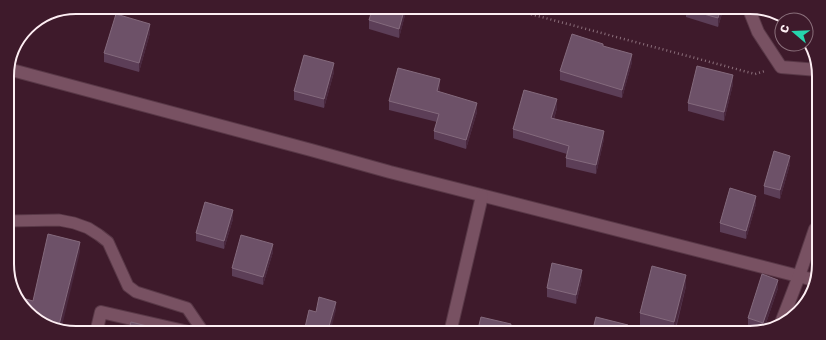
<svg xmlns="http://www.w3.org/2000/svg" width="826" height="340" viewBox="0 0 826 340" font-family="Rubik,sans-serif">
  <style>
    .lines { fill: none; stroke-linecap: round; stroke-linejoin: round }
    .service-casing { stroke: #593847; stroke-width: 13 }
    .minor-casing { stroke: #593847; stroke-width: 14 }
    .path { stroke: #8c707c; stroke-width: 2.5; stroke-dasharray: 1 3; stroke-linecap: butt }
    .service { stroke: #785162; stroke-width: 11 }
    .minor { stroke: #785162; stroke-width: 12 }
    .wall { fill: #5c3e57 }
    .shaded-wall { fill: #49283e }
    .building { fill: #6d5168; stroke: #846a7d }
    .rim { fill: none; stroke: #fdeef3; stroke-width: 2 }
  </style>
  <rect width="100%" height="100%" fill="#3e1a2b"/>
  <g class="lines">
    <defs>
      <polyline id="service" points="8,221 59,220 74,223 88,228 99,235 108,242 128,286 136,292 187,308 204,333"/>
      <g id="minor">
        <polyline points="748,7 758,32 781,67 818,70"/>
        <polyline points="8,69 311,150 390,172 814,280"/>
        <polyline points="781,323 799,276 815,229"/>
        <polyline points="96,333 101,312 193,333"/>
        <polyline points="450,333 482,196"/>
      </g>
    </defs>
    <use href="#service" class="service-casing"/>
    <use href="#minor" class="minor-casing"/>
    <polyline class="path" points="504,7 755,74 765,71"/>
    <use href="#service" class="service"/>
    <use href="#minor" class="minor"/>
  </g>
  <g class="wall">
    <polygon points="407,7 399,38 369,29 369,20"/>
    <polygon points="724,7 718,27 686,17 686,9"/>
    <polygon points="150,33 139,72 104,62 104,53"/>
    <polygon points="603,47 632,62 622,98 560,80 560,71"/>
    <polygon points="334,72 324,108 294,100 294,91"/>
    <polygon points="733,84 724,121 688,111 688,103"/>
    <polygon points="440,87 439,92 477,112 466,149 434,139 434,131 437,122 389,110 389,101"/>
    <polygon points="557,108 554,119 604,139 596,174 566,167 566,158 567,154 513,138 513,129"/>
    <polygon points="790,164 780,199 764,194 764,186"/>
    <polygon points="756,204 746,239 720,232 720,223"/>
    <polygon points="233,219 224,249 196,241 196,233"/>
    <polygon points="273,252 263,285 232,276 232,268"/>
    <polygon points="582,279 576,304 547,297 547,288"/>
    <polygon points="686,286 675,333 672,333 640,325 640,313"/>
    <polygon points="778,288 764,329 760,331 748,326 748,318"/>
  </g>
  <g class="shaded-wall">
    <polygon points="405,7 407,7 407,8 399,38 399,29"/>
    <polygon points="721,7 724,7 718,27 718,18"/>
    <polygon points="150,24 150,33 139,72 139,63"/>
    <polygon points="632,54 632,62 622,98 622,90"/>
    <polygon points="334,63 334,72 324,108 324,99"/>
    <polygon points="733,75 733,84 724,121 724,112"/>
    <polygon points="440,79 440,87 437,100 437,91"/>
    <polygon points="557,99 557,108 551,127 551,118"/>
    <polygon points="477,103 477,112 466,149 466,140"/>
    <polygon points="604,131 604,139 596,174 596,165"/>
    <polygon points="790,156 790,164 780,199 780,190"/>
    <polygon points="756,196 756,204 746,239 746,231"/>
    <polygon points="233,210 233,219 224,249 224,241"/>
    <polygon points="80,242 80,252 61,330 58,329"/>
    <polygon points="273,244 273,252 263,285 263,277"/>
    <polygon points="582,270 582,279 576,304 576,295"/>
    <polygon points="686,275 686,286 674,333 674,322"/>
    <polygon points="778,280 778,288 764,329 763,329 763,323"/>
    <polygon points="336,302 336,310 330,333 327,333"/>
    <polygon points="511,324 511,333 509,333"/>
    <polygon points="628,325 628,333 625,333"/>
  </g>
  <g class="building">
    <polygon points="373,7 405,7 399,29 369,20"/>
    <polygon points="686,7 721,7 718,18 686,9"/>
    <polygon points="116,14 150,24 139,63 104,53"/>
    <polygon points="572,34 603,44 603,46 632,54 622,90 560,71"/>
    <polygon points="304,55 334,63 324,99 294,91"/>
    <polygon points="697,66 733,75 724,112 688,103"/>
    <polygon points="398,68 440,79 437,91 477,103 466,140 434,131 439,114 389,101"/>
    <polygon points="524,90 557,99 551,118 604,131 596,165 566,158 569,146 513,129"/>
    <polygon points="774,151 790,156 780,190 764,186"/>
    <polygon points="730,188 756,196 746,231 720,223"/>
    <polygon points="205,202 233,210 224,241 196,233"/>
    <polygon points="48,234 80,242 58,329 50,328 24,309 21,302 22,298 33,301"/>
    <polygon points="241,235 273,244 263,277 232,268"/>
    <polygon points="552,263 582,270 576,295 547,288"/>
    <polygon points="652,266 686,275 674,322 640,313"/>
    <polygon points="762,274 778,280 763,323 748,318"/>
    <polygon points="319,297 336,302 327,333 306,333 304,332 309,310 316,312"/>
    <polygon points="481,317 511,324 509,333 477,333"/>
    <polygon points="596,317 628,325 625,333 592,333"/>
    <polygon points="131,322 163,330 162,333 128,333"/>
  </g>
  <path d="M0 0H826V340H0ZM76 14H750A62 62 0 0 1 812 76V264A62 62 0 0 1 750 326H76A62 62 0 0 1 14 264V76A62 62 0 0 1 76 14Z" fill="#3e1a2b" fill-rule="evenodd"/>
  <path class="rim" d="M76 14H750A62 62 0 0 1 812 76V264A62 62 0 0 1 750 326H76A62 62 0 0 1 14 264V76A62 62 0 0 1 76 14Z"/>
  <g transform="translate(794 32) rotate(289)"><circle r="19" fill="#3e1a2b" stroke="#8a6f7b"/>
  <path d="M0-3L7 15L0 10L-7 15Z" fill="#26d5ae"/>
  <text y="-6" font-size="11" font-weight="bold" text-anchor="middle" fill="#fdeef3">С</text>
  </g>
</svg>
